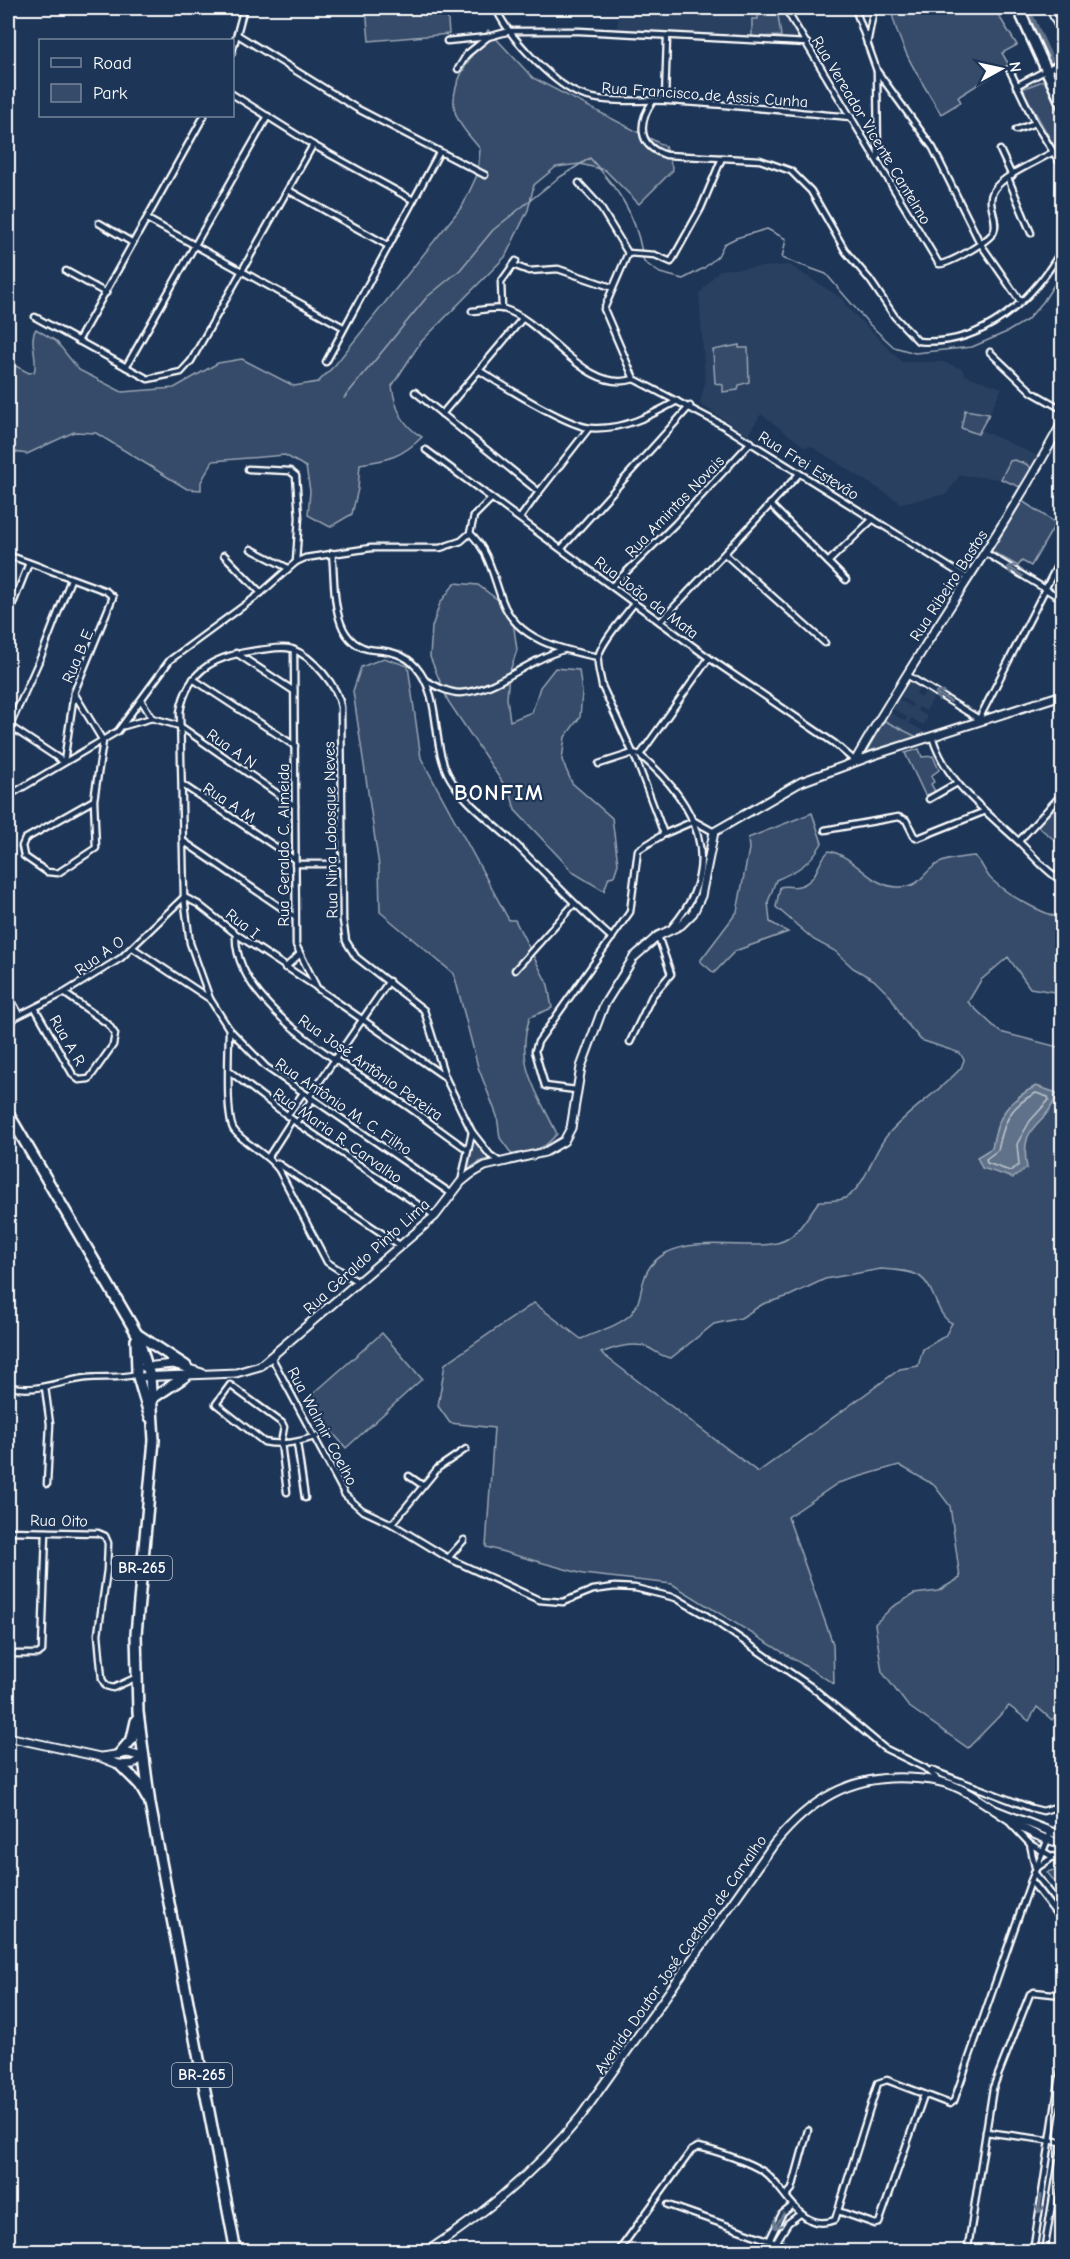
<svg xmlns="http://www.w3.org/2000/svg" width="1070" height="2259" viewBox="0 0 1070 2259" font-family="'Comic Neue',sans-serif">
  <style>
    .built { fill: #2a4161 }
    .green { fill: #364b69; stroke: #9aa5b4; stroke-width: 1.5; fill-rule: evenodd }
    .water { fill: #617289; stroke: #a0aab8; stroke-width: 1.5 }
    .lines { fill: none; stroke-linecap: round; stroke-linejoin: round }
    .shore { stroke: #c0c7d0; stroke-width: 1.5 }
    .stream { stroke: #a0aab8; stroke-width: 1.5 }
    .river { stroke: #617289; stroke-width: 10 }
    .street-casing { stroke: #fff; stroke-width: 9 }
    .secondary-casing { stroke: #fff; stroke-width: 11 }
    .highway-casing { stroke: #fff; stroke-width: 14 }
    .street { stroke: #1d3557; stroke-width: 4.5 }
    .secondary { stroke: #1d3557; stroke-width: 7 }
    .highway { stroke: #1d3557; stroke-width: 9 }
    .oneway { stroke: #6c7c92 }
    .labels { text-anchor: middle; stroke-width: 4.5; stroke-linejoin: round; paint-order: stroke }
    .shield { fill: #1d3557; stroke: #bbc2cd; stroke-width: 1.5 }
    .shield-label { font-size: 15px; font-weight: bold; fill: #fff }
    .street-label { font-size: 16px; fill: #fff; stroke: #1d3557 }
    .district-label { font-size: 22px; font-weight: bold; letter-spacing: 1.5px; fill: #fff; stroke: #1d3557 }
  </style>
  <rect width="100%" height="100%" fill="#1d3557"/>
  <filter id="ink" filterUnits="userSpaceOnUse"><feTurbulence type="fractalNoise" baseFrequency=".0167" numOctaves="2"/><feDisplacementMap in="SourceGraphic" scale="12" xChannelSelector="R" yChannelSelector="G"/><feConvolveMatrix kernelMatrix="1 2 1 2 8 2 1 2 1" color-interpolation-filters="sRGB"/></filter>
  <g filter="url(#ink)">
    <g class="built">
      <polygon points="619,8 782,8 801,40 617,29"/>
      <polygon points="789,265 843,299 846,306 902,362 943,362 962,369 965,375 1002,388 981,430 1040,457 1025,489 1001,479 960,475 947,494 901,503 811,446 805,447 761,414 748,435 700,404 705,382 699,294 719,270"/>
      <polygon points="910,680 920,686 916,694 922,697 926,690 935,695 926,711 919,707 917,710 928,717 923,725 911,718 909,723 928,734 918,738 885,720 889,712 905,721 907,717 892,708 897,699 912,707 913,704 901,697"/>
    </g>
    <g class="green">
      <polygon points="366,8 447,8 449,34 369,41"/>
      <polygon points="758,8 777,8 781,36 752,37 752,19 758,19"/>
      <path d="M891,8h103l23,37 -15,8 7,12 -51,32 3,5 -20,12c-20,-33 -44,-69 -50,-106z"/>
      <path d="M488,30l45,48 132,68 8,24 -34,34 -34,-34 -25,-6 -24,3 -22,18 -6,25 -23,47 -85,86 -28,43c3,22 10,39 30,51 -20,20 -34,23 -62,27l-2,25 -6,25 -22,13 -22,-12 2,-24 -4,-24 -21,-12 -72,6 -12,21v8l-14,-1 -91,-56 -22,-1 -47,22 -19,-3v-89l21,11 5,-1c5,-13 -6,-31 2,-43l20,12 23,29 43,22 52,-4 44,-25 24,-4 52,27 24,-4 17,-17 128,-160 15,-32 2,-24c-10,-13 -26,-28 -26,-45 -2,-25 22,-53 34,-74z"/>
      <polygon points="1061,67 1062,71 1062,103 1050,72"/>
      <polygon points="1045,80 1062,122 1062,160 1022,89"/>
      <polygon points="739,345 739,348 748,348 749,382 739,385 738,390 723,392 723,385 715,383 713,350"/>
      <polygon points="965,410 989,414 978,434 961,428"/>
      <polygon points="1014,460 1026,464 1035,472 1025,489 1001,479 1010,461"/>
      <polygon points="1022,501 1056,523 1031,566 1022,561 1018,566 991,551"/>
      <polygon points="455,583 478,585 498,600 513,621 517,650 509,674 507,698 510,721 532,712 540,687 555,668 579,670 582,693 580,717 565,737 562,760 572,783 612,818 618,864 614,876 609,877 604,891 574,873 515,810 511,795 448,701 430,657 432,627 440,603"/>
      <path d="M384,658l24,8 13,92 88,162h6l33,65 4,23 -22,9c-16,48 7,74 27,117l-11,11 -30,15 -16,-22 -3,-22 -19,-49 -24,-93 -74,-62 -1,-46 -26,-175 8,-24z"/>
      <polygon points="883,720 917,737 866,752 865,746"/>
      <polygon points="919,749 922,757 933,756 939,770 931,776 934,782 931,784 936,793 925,795 905,753"/>
      <polygon points="1062,797 1062,846 1036,825"/>
      <path d="M812,813l10,30c-12,21 -25,28 -46,37l-8,22 2,20 18,10 -53,19 -21,22 -14,-12 37,-49 12,-63 -1,-11z"/>
      <path d="M829,851c27,5 40,36 70,36 21,0 21,-10 34,-20 9,-8 29,-10 41,-11 8,5 10,16 17,23 19,18 47,32 71,40v69l-8,4 -24,-4 -22,-31 -27,23 -13,22 32,30 62,16v271l-3,25h3v365l-10,11 -15,-13 -8,14 -20,-15 -41,42 -60,-42 -26,-34 -7,-48 17,-17 22,-13 24,-3 22,-13 -10,-72 -16,-21 -35,-20 -61,18 -50,34 45,127 1,40 -162,-100 -89,-10 -97,-27 8,-119 -44,-5 -12,-17 7,-42 89,-61 47,36c15,-7 38,-13 50,-25 16,-18 4,-44 35,-61 36,-19 97,1 121,-14 13,-8 23,-26 32,-38 11,-1 23,1 31,-6 19,-16 22,-43 39,-62 21,-24 50,-41 72,-65l3,-8 -4,-7 -39,-13 -17,-20 -13,-23 -17,-17 -21,-12 -18,-17 -21,-11 -38,-33 4,-20c7,-2 12,1 19,-1 20,-5 17,-24 30,-35zM881,1269c12,1 28,1 38,7 17,11 16,39 33,47l-7,13 -22,13 -5,17 -18,3 -142,103 -157,-119c14,-6 33,-12 48,-5 7,4 13,9 22,10l43,-34 27,-6 22,-14 26,-8 36,-17z"/>
      <polygon points="472,1138 490,1159 481,1161 467,1170"/>
      <polygon points="382,1333 422,1379 346,1448 305,1401"/>
      <polygon points="1062,1868 1062,1891 1047,1872"/>
    </g>
    <path class="water" d="M1036,1086l21,7c-9,35 -39,27 -30,75l-14,10 -31,-10 -5,-11 15,-9c5,-31 15,-47 44,-62z"/>
    <g class="lines">
      <path class="shore" d="M1036,1093l12,4 1,3 -19,21 -13,23 2,21 -9,6 -23,-8 -1,-4 12,-9c6,-27 11,-44 38,-57z"/>
      <g class="stream">
        <polyline points="643,257 644,262 660,273 683,279 704,268 718,256 724,244 736,238 767,229 786,239 782,258 826,274 870,325 894,347 915,353 972,347 1007,332 1027,320 1043,302 1062,272"/>
        <path d="M344,398l83,-101 33,-27 33,-40 64,-51 33,-21c28,32 44,52 52,94"/>
      </g>
      <polyline class="river" points="1025,8 1062,91"/>
      <defs>
        <g id="street">
          <path d="M496,8c10,26 55,73 81,85 27,12 62,6 91,8 61,3 122,11 183,16"/>
          <path d="M785,8l154,256c9,1 52,-24 55,-33 5,-13 -9,-28 0,-41 8,-14 44,-29 59,-38"/>
          <polyline points="855,8 877,71 933,148 980,243 1020,301"/>
          <polyline points="238,35 356,108 485,175"/>
          <polyline points="447,41 488,37 510,31 579,31 807,43"/>
          <polyline points="867,44 874,8"/>
          <polyline points="232,52 244,8"/>
          <polyline points="458,69 467,54 488,37"/>
          <polyline points="1009,69 1035,123 1062,166"/>
          <polyline points="877,72 878,157"/>
          <polyline points="1016,86 1062,62"/>
          <polyline points="232,94 313,145 413,200"/>
          <polyline points="665,100 667,37"/>
          <path d="M653,101c-15,21 -16,45 13,54l94,5 31,11 20,20 35,61 24,28 25,37 23,24c63,6 115,-40 144,-92"/>
          <polyline points="1016,130 1035,123"/>
          <polyline points="1000,150 1012,176"/>
          <polyline points="1008,178 1031,233"/>
          <polyline points="579,183 599,205 628,253 604,309 634,379"/>
          <polyline points="288,190 387,245"/>
          <polyline points="147,219 343,327"/>
          <polyline points="99,223 133,243"/>
          <polyline points="628,253 655,255 671,262 701,208 722,158"/>
          <polyline points="513,265 529,271 558,269 611,287"/>
          <polyline points="66,271 106,293"/>
          <polyline points="502,309 501,282 516,261"/>
          <path d="M472,311c10,-1 23,-4 32,-2 43,13 81,86 130,70"/>
          <polyline points="35,317 148,379 181,372 191,361 313,145"/>
          <polyline points="78,341 204,116"/>
          <polyline points="990,352 1032,392 1062,409"/>
          <polyline points="326,362 439,153"/>
          <polyline points="126,367 268,116"/>
          <path d="M480,371c22,14 87,55 111,57 32,2 59,-12 86,-27"/>
          <polyline points="634,379 722,425 967,578"/>
          <polyline points="415,392 539,492 520,518"/>
          <polyline points="442,414 522,319"/>
          <polyline points="426,450 709,658 834,743 855,761"/>
          <polyline points="248,469 290,471 296,476 299,517 296,562"/>
          <polyline points="539,492 589,428"/>
          <polyline points="770,504 846,580"/>
          <path d="M470,533c19,18 23,43 32,67 14,40 60,50 96,57"/>
          <polyline points="562,548 690,406"/>
          <polyline points="251,549 288,568"/>
          <polyline points="984,552 1062,599"/>
          <path d="M332,553c4,33 -3,94 43,97 15,1 30,4 41,17 27,31 14,77 34,111 14,24 41,43 61,62 34,32 65,67 101,98"/>
          <polyline points="8,555 106,591 113,597 74,693 64,762"/>
          <polyline points="224,555 261,593"/>
          <polyline points="726,555 825,643"/>
          <polyline points="828,562 873,519"/>
          <polyline points="613,585 675,524 751,442"/>
          <path d="M635,602c-9,13 -35,41 -37,56 -1,9 3,20 4,28l35,76 27,72"/>
          <polyline points="8,616 29,563"/>
          <polyline points="660,622 799,474"/>
          <polyline points="294,650 296,945 317,988 445,1077"/>
          <polyline points="236,653 294,691"/>
          <polyline points="907,675 979,719"/>
          <polyline points="193,679 295,746"/>
          <path d="M425,680c11,6 23,13 35,13 37,-2 68,-34 103,-43"/>
          <polyline points="74,693 103,741 94,800 96,848 58,873 47,872 24,856 22,846 25,839 94,800"/>
          <polyline points="141,700 152,718"/>
          <polyline points="152,718 180,726 295,806"/>
          <polyline points="978,721 1062,556"/>
          <polyline points="8,725 64,762"/>
          <polyline points="124,726 152,718"/>
          <polyline points="8,730 42,654 71,579"/>
          <path d="M932,736c14,47 52,73 86,105 14,13 28,31 44,40"/>
          <polyline points="640,755 709,658"/>
          <path d="M599,764l34,-11 7,2c56,47 87,109 32,172"/>
          <polyline points="183,785 294,859"/>
          <polyline points="8,796 118,731 170,660 261,593 296,562 305,558 371,548 440,548 461,541 470,533 474,516 491,499"/>
          <polyline points="929,799 957,783"/>
          <polyline points="694,821 714,832"/>
          <polyline points="825,830 898,817 906,820 914,836 918,838 983,812"/>
          <polyline points="183,841 295,917"/>
          <polyline points="1019,841 1062,794"/>
          <polyline points="295,864 341,864"/>
          <path d="M236,934c-4,72 117,136 168,170 22,15 42,31 64,46"/>
          <polyline points="133,948 210,999"/>
          <polyline points="285,968 300,954"/>
          <polyline points="515,970 574,904"/>
          <polyline points="8,1005 14,1005 18,1012 14,1019 8,1019"/>
          <polyline points="35,1008 73,1075 79,1080 89,1079 113,1045 115,1034 108,1024 64,993"/>
          <polyline points="16,1017 64,993 121,958 184,897 198,904 236,934 315,986"/>
          <path d="M229,1029c0,19 -4,89 5,101 10,14 33,23 45,40l48,92 31,20"/>
          <polyline points="630,1042 652,996 671,974 658,936"/>
          <polyline points="229,1071 297,1123 435,1216"/>
          <polyline points="576,1090 545,1086 535,1051 538,1042 630,912 638,850 664,834 694,821"/>
          <polyline points="309,1097 389,981"/>
          <polyline points="287,1116 303,1093"/>
          <polyline points="297,1123 312,1099"/>
          <polyline points="269,1156 292,1120"/>
          <polyline points="277,1163 401,1246"/>
          <polyline points="461,1182 472,1132 490,1155 500,1162"/>
          <path d="M452,1194l-186,-127 -37,-38 -19,-30 -20,-56 -6,-46 -4,-185c8,-45 38,-57 80,-62 10,-1 22,-4 32,-1 20,7 46,37 49,58l2,213 3,21 10,16 68,53 21,67 27,55"/>
          <polyline points="272,1358 345,1495 362,1510 392,1524 448,1558 539,1600 563,1602 593,1590 615,1587 635,1588 676,1598 707,1616 813,1688 884,1748 925,1768 938,1780"/>
          <path d="M8,1386c26,8 52,-5 78,-8 17,-2 35,1 51,-4"/>
          <polyline points="45,1387 50,1424 47,1484"/>
          <polyline points="297,1443 305,1498"/>
          <polyline points="409,1476 422,1485"/>
          <path d="M287,1492l-6,-49 3,-16 -2,-4 -52,-38 -14,19 48,38c18,4 35,0 53,-6"/>
          <polyline points="392,1524 438,1468 466,1449"/>
          <polyline points="8,1531 98,1533 105,1536 108,1543 107,1570 98,1634 102,1679 106,1686 113,1688 135,1678"/>
          <polyline points="448,1558 464,1540"/>
          <polyline points="15,1654 38,1654 42,1651 46,1532"/>
          <polyline points="931,1770 1031,1808 1043,1811 1062,1805"/>
          <polyline points="1011,1824 1030,1844 1035,1867"/>
          <polyline points="1030,1844 1053,1857"/>
          <polyline points="1037,1868 1053,1857 1062,1856"/>
          <polyline points="1034,1872 1062,1908"/>
          <polyline points="1031,1881 1062,1921"/>
          <polyline points="986,2132 1062,2142"/>
          <polyline points="786,2196 792,2189 808,2130"/>
          <polyline points="668,2205 802,2252"/>
          <polyline points="838,2211 875,2224 879,2223 924,2095"/>
          <polyline points="772,2247 770,2239 782,2214 792,2206"/>
          <path d="M618,2252l73,-101 7,-4c17,3 53,16 66,25 22,16 36,62 71,48l43,-137 9,-3 63,24 4,-3 77,-220 19,-47"/>
          <polyline points="770,2252 788,2223 800,2214"/>
          <polyline points="975,2252 968,2247 993,2088 1030,1994 1034,1992 1062,1995"/>
          <polyline points="1033,2252 1062,2063"/>
          <polyline points="1044,2252 1062,2143"/>
        </g>
        <g id="secondary">
          <polyline points="1050,8 1062,32"/>
          <path d="M855,761c65,-115 144,-222 207,-338"/>
          <polyline points="144,1367 173,1364 202,1373"/>
          <polyline points="137,1374 138,1377 236,1373 260,1366 435,1216 461,1182 471,1174 485,1166 545,1152 564,1141 571,1128 581,1067 604,1005 634,957 658,936 681,925 693,913 701,896 714,832 801,782 874,755 1062,695"/>
          <polyline points="8,1737 100,1757 120,1765 133,1764 143,1757"/>
          <polyline points="102,1757 128,1753 143,1757"/>
          <polyline points="995,1810 1062,1836"/>
          <path d="M426,2252c59,-38 111,-82 155,-136l193,-272c36,-44 76,-69 134,-66 21,1 40,3 58,14 32,17 59,45 96,51"/>
        </g>
        <g id="highway">
          <polyline points="1018,8 1062,104"/>
          <polyline points="8,1113 137,1334 150,1376 154,1440 136,1634 138,1712 150,1804 236,2252"/>
          <polyline points="137,1334 186,1366"/>
          <polyline points="136,1340 137,1371"/>
          <polyline points="138,1377 150,1417"/>
          <polyline points="153,1398 186,1376"/>
          <polyline points="119,1754 132,1739 136,1721"/>
          <polyline points="120,1765 139,1784 147,1798"/>
        </g>
      </defs>
      <use href="#street" class="street-casing"/>
      <use href="#secondary" class="secondary-casing"/>
      <use href="#highway" class="highway-casing"/>
      <use href="#street" class="street"/>
      <use href="#secondary" class="secondary"/>
      <use href="#highway" class="highway"/>
    </g>
    <defs><path id="oneway-shaft" d="M-6 0H5M1.5-3L5.5 0L1.5 3" fill="none" stroke-width="1.6" stroke-linecap="round" stroke-linejoin="round" transform="scale(1.5)"/></defs>
    <g class="oneway">
      <use href="#oneway-shaft" transform="translate(1015 571) rotate(-147)"/>
      <use href="#oneway-shaft" transform="translate(943 697) rotate(-149)"/>
      <use href="#oneway-shaft" transform="translate(1040 2204) rotate(99)"/>
      <use href="#oneway-shaft" transform="translate(779 2221) rotate(121)"/>
    </g>
  </g>
  <g class="labels">
    <g class="shield">
      <rect x="112" y="1556" width="60" height="24" rx="4.5"/>
      <rect x="172" y="2063" width="60" height="24" rx="4.5"/>
    </g>
    <g class="shield-label">
      <text x="142" y="1573">BR-265</text>
      <text x="202" y="2080">BR-265</text>
    </g>
    <g class="street-label">
      <text transform="translate(705 94) rotate(4)" y="6">Rua Francisco de Assis Cunha</text>
      <text transform="translate(872 130) rotate(59)" y="6">Rua Vereador Vicente Cantelmo</text>
      <text transform="translate(809 465) rotate(32)" y="6">Rua Frei Estevão</text>
      <text transform="translate(674 506) rotate(-46)" y="6">Rua Amintas Novais</text>
      <text transform="translate(948 585) rotate(-57)" y="6">Rua Ribeiro Bastos</text>
      <text transform="translate(647 597) rotate(37)" y="6">Rua João da Mata</text>
      <text transform="translate(77 656) rotate(-67)" y="6">Rua B E</text>
      <text transform="translate(232 748) rotate(35)" y="6">Rua A N</text>
      <text transform="translate(230 802) rotate(33)" y="6">Rua A M</text>
      <text transform="translate(330 830) rotate(-91)" y="6">Rua Nina Lobosque Neves</text>
      <text transform="translate(283 845) rotate(-90)" y="6">Rua Geraldo C. Almeida</text>
      <text transform="translate(243 923) rotate(38)" y="6">Rua I</text>
      <text transform="translate(99 955) rotate(-35)" y="6">Rua A O</text>
      <text transform="translate(68 1040) rotate(60)" y="6">Rua A R</text>
      <text transform="translate(371 1067) rotate(35)" y="6">Rua José Antônio Pereira</text>
      <text transform="translate(344 1106) rotate(34)" y="6">Rua Antônio M. C. Filho</text>
      <text transform="translate(338 1135) rotate(35)" y="6">Rua Maria R. Carvalho</text>
      <text transform="translate(366 1256) rotate(-42)" y="6">Rua Geraldo Pinto Lima</text>
      <text transform="translate(323 1426) rotate(62)" y="6">Rua Walmir Coelho</text>
      <text transform="translate(59 1520) rotate(1)" y="6">Rua Oito</text>
      <text transform="translate(680 1954) rotate(-55)" y="6">Avenida Doutor José Caetano de Carvalho</text>
    </g>
    <g class="district-label">
      <text x="499" y="800">BONFIM</text>
    </g>
  </g>
  <rect width="1070" height="2259" fill="none" stroke="#1d3557" stroke-width="30"/>
  <rect x="15" y="15" width="1040" height="2229" fill="none" stroke="#fff" stroke-width="2" filter="url(#ink)"/>
  <rect x="39" y="39" width="195" height="78" fill="#1d3557" stroke="#77869a" stroke-width="1.5"/>
  <rect x="51" y="58" width="30" height="9" fill="#1d3557" stroke="#77869a" stroke-width="1.5"/>
  <text x="93" y="69" font-size="18" fill="#ffffff">Road</text>
  <rect x="51" y="84" width="30" height="18" fill="#364b69" stroke="#77869a" stroke-width="1.5"/>
  <text x="93" y="99" font-size="18" fill="#ffffff">Park</text>
  <g transform="translate(1001 69) rotate(82)" stroke="#1d3557" stroke-width="4.5" paint-order="stroke">
  <path d="M0-4.5L10 22L0 15L-10 22Z" fill="#ffffff"/>
  <text y="-9" font-size="16" font-weight="bold" text-anchor="middle" fill="#ffffff">N</text>
  </g>
</svg>
